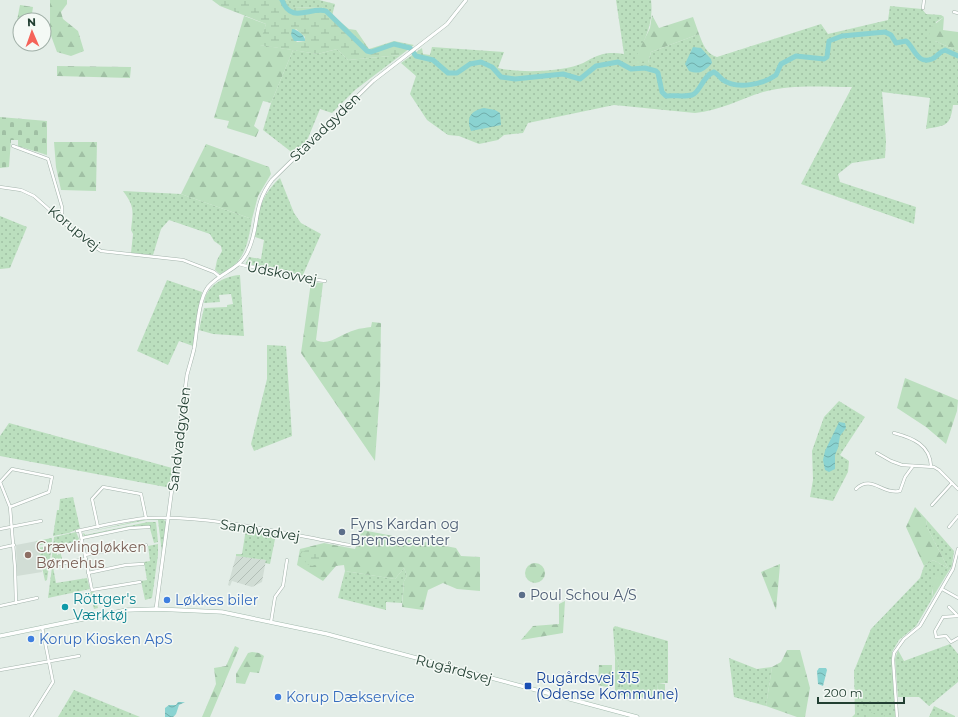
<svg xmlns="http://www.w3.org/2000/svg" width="958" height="717" viewBox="0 0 958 717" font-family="Montserrat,sans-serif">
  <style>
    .built { fill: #d1ddd5 }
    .industrial { fill: url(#industrial-furrows) }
    .grass { fill: url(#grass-dots) }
    .forest { fill: url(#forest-firs) }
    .wetland { fill: url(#wetland-marsh); fill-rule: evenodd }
    .cemetery { fill: url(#cemetery-stones) }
    .pitch { fill: #bbdfbe }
    .water { fill: url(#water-waves) }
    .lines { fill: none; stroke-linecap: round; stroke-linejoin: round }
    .river { stroke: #8ad3d1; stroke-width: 5 }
    .minor-casing { stroke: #a5b5ad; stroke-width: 3.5 }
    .tertiary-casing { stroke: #a5b5ad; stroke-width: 4 }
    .secondary-casing { stroke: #a1b9ac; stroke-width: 4.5 }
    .minor { stroke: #fff; stroke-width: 2.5 }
    .tertiary { stroke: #fff; stroke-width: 3 }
    .secondary { stroke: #fff; stroke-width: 3.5 }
    .service-dot { fill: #5c6f8a; stroke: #f4f9f5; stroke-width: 1.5 }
    .education-dot { fill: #8d6e63; stroke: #f4f9f5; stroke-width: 1.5 }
    .shop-dot { fill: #3f7fe0; stroke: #f4f9f5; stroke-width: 1.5 }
    .culture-dot { fill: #0f9aa8; stroke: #f4f9f5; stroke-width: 1.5 }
    .transit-dot { fill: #1a4fb4; stroke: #f4f9f5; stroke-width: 1.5 }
    .labels { text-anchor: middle; stroke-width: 3; stroke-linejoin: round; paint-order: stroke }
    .street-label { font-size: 14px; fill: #223f32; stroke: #f4f9f5 }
    .service-label { font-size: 14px; fill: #4e5e75; stroke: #f4f9f5; text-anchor: start }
    .education-label { font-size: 14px; fill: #785e54; stroke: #f4f9f5; text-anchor: start }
    .culture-label { font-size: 14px; fill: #0d838f; stroke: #f4f9f5; text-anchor: start }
    .shop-label { font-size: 14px; fill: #366cbe; stroke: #f4f9f5; text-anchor: start }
    .transit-label { font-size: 14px; fill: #164399; stroke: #f4f9f5; text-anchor: start }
  </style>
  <defs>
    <pattern id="industrial-furrows" width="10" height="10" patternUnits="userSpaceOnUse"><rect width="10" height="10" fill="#d1ddd5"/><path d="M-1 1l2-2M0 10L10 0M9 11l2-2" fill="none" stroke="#b3bfb7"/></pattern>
    <pattern id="grass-dots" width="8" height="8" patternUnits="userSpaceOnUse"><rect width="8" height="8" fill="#bbdfbe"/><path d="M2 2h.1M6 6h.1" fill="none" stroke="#a0c0a4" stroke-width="1.8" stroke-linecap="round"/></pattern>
    <pattern id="forest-firs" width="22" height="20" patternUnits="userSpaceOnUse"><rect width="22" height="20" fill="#bbdfbe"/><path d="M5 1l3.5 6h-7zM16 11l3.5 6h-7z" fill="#a0c0a4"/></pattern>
    <pattern id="wetland-marsh" width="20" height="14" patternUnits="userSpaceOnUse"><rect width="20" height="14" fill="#bbdfbe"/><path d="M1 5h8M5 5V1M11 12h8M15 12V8" fill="none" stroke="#a0c0a4"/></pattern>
    <pattern id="cemetery-stones" width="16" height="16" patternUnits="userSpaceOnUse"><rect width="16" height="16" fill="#bbdfbe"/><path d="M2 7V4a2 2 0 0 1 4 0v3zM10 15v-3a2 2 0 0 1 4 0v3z" fill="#a0c0a4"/></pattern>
    <pattern id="water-waves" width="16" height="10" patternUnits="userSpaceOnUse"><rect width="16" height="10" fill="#8ad3d1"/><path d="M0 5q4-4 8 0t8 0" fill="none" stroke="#70adaa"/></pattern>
  </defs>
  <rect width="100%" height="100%" fill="#e3ede7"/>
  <polygon class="built" points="37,541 42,572 17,576 16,545"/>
  <polygon class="industrial" points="236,556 266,560 262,582 252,587 232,581 230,586 228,585"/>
  <g class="grass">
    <polygon points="286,0 319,0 335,4 332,16 322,7 292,8"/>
    <path d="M616,0h35c3,26 -7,40 -17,63h14l3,-11 48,-18c4,10 7,20 18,23l104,-33 7,10 60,-14 2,-14 32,3 4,5 15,1 3,2 -8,5 -1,19 23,10v54h-5c-3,22 -7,20 -27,24l4,-31 -48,-6 4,49 -1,17 -33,5 -14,11 2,8 76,25 -2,17 -113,-40 51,-97c-29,0 -60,-3 -89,5 -23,7 -44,19 -68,21l-81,-8 -86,18 -5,10 -19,2 -6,5 -19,4 -20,-8 -11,-1 -21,-15 -17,-26 6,-18 -15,-13 21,-15 1,6 7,1 2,-8 72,5 -6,16c21,5 59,4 80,-3 7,-2 14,-8 22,-10 8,-3 16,-2 24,-1z"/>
    <polygon points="337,49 348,60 401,55 355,90 332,113 320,109 306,143 294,154 263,130 271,103 293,50 318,54"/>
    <path d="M280,178l14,35 7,10 20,11 -19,43 -29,-10 -28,-2 4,-8 12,2 3,-19 -9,-3c4,-26 5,-41 25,-59z"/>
    <path d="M123,191l58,3 71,25c-4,24 -7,45 -32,55l-5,-4 2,-10 5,-9 -1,-5 -7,-5 -4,-7 -41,-14 -8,9 -8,26 -22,-2 2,-19 -2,-4c2,-19 4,-23 -8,-39z"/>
    <polygon points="0,216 27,227 10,268 0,269"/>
    <path d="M240,275l4,61 -31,-2 -14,-4 5,-22 23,-1v-2l6,-1 -2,-10 -12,1 1,7 -16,1c2,-17 20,-27 36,-28z"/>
    <polygon points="167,280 202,292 193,346 179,341 168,365 137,351"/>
    <polygon points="267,345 286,346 292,436 254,451 251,444 267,379"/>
    <polygon points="839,401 865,417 840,455 849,461 848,472 833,501 810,497 813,480 812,451 824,417"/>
    <polygon points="9,423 172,468 171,488 0,456 0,436"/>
    <polygon points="73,497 80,528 69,533 53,536 57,510 59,510 60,499"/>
    <polygon points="146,519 163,519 167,523 162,553 158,520 147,520 83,533"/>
    <polygon points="926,519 954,551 952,566 945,577 936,577 932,592 933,597 916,626 899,640 892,652 896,717 852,717 855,714 854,671 871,629 920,578 924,566 933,560 948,568 927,527"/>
    <polygon points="148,522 156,522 158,542 154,543 149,525 138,527 137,526 84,537 83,533 85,534 85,535"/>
    <polygon points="246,529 276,534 270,564 265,563 266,560 236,556 236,554 242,554"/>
    <polygon points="76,532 80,541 55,546 57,555 60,554 60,551 63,562 51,565 54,537"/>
    <polygon points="52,538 52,542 37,546 36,541"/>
    <polygon points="158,544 158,555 152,598 145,600 141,581 147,580 144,562 150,561 148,546"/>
    <polygon points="52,545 47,580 45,581 38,548"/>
    <polygon points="52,567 53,567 56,583 87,578 90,589 48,598"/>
    <polygon points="404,568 407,576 404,581 402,603 386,602 386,610 338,598 345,571 395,579"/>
    <polygon points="90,592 94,592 98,608 94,609"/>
    <polygon points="615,626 668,641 668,683 658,683 656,699 653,700 641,697 641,700 621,695 618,662 615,656 613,628"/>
    <polygon points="950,644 958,654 958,682 929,706 919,697 898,697 895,659 898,650 904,661"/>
    <polygon points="729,658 757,669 772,667 766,706 734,697"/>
    <polygon points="74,690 140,717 58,717"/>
    <polygon points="934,706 955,716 955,717 929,717"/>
  </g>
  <g class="forest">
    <polygon points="50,0 67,0 67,4 61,12 63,19 78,31 84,51 71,56 57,52 50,33"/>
    <polygon points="20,5 33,7 31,20 20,20 20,31 15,31"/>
    <polygon points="652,15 659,28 693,17 699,34 651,52 648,63 633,63 650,28"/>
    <polygon points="244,16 266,24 260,45 293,50 271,103 263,101 254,126 259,130 256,137 227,128 229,121 214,118"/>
    <polygon points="944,17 943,30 958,32 958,51 935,41 929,36 930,28"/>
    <polygon points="57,66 131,67 130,78 57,76"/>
    <polygon points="54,142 97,142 96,191 61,190 56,167"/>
    <polygon points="206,144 269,167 271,174 258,196 252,219 181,194"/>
    <path d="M311,282l12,1 -7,57c13,7 26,-7 39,-10 5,-2 11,-2 16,-3l1,-5 9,1 -1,66 -5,72 -74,-108z"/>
    <polygon points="905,378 958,400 957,411 946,444 926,427 897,408"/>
    <polygon points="915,507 926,519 927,527 948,568 933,560 924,566 906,527"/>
    <polygon points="362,530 456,548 461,556 480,557 480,591 457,589 443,583 428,590 423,610 402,607 404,581 407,576 404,568 395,579 345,571 344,565 336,566 323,581 297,565 300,549 324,543 355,549"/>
    <circle cx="535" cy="573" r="10"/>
    <polygon points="780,564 780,565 776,610 761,572"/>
    <polygon points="936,577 945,577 933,597 932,583"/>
    <polygon points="565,601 563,633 521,640 533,626 559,624 559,604"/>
    <polygon points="235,646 239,648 210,717 202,717 216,684 214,668 226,666"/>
    <polygon points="787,650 800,650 810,688 805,717 797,717 766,706 772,667 781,662"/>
    <polygon points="252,652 259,653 264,656 259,673 250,672 245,684 236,683 236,674 248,653"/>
    <polygon points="615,656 618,662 621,695 615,693"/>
    <polygon points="599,665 612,665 611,688 598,685"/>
  </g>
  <g class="wetland">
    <path d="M212,0h74l7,8 29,-1 27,22 7,1 13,19 25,-8 20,4 -13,10 -53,5 -11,-11 -19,5 -59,-9 7,-21 -46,-18zM296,29l9,8v4l-8,1 -6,-7z"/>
    <polygon points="309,549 319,555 322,559 320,563 312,566 307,564 300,555 302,552"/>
    <polygon points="863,701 867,710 878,716 885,714 884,717 863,717"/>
  </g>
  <polygon class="cemetery" points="0,117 47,121 47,155 18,146 18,140 11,140 9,167 0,168"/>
  <polygon class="pitch" points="658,683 665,684 665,700 656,699"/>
  <g class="water">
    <path d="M292,29c5,0 14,7 13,12h-11l-3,-6z"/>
    <path d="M693,47l8,1 10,11 1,4c-7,8 -12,12 -23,8l-4,-7z"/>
    <path d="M484,108l11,2 5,3 1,12 -30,6c-5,-13 -1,-20 13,-23z"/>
    <polygon points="839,422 845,423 846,428 840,436 838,448 835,455 835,469 829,472 825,470 823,460 825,451"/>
    <polygon points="819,668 826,668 827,670 823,686 818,684 817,671"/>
    <polygon points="178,702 185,702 179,705 176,714 173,717 165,717 165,708 169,705 176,705"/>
  </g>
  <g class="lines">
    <path class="river" d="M282,0c9,25 29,6 44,11l41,40 4,1 23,-8 16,4 6,8 17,4 15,13h9l13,-9 11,-2 11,5 9,10 14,2 48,-5 17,5 16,-13 22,-4 13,7 14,-1 11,3 2,2 4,19 4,4c8,-1 19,1 26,-1 8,-2 11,-20 22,-23 4,2 6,6 9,8 14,10 41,4 53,-5l5,-11 15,-8 28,3 3,-2 2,-16 13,-5 43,-4 6,3 5,8 10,-2c8,6 11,24 26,18 5,-2 7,-7 13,-9l13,6"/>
    <defs>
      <g id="minor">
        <polyline points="923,8 924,0"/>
        <polyline points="954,12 958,13"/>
        <polyline points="13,146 48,159 62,207 62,213 59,218"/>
        <polyline points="0,187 21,190 34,196 80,237 101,251 183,260 214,272 220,277"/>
        <path d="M239,264c10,4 20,2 31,5 18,4 36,10 55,12"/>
        <path d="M894,433c19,5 36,12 37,33"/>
        <polyline points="877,453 891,461 902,465 934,467 939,470 958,489"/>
        <path d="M856,489c15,-15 27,6 44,2l5,-14 8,-11"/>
        <polyline points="932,505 952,483"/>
        <polyline points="10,507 49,492 52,477 12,469 0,482 10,507 15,568 16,603"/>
        <polyline points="98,527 92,499 103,487 141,494 146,518"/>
        <polyline points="949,527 958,516"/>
        <polyline points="0,529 41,521"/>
        <path d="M77,531c20,-4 51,-12 71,-13 63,-3 139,16 202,27"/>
        <polyline points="80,531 92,590 140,582"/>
        <polyline points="82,538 130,528 149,527"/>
        <polyline points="56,547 82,542"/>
        <polyline points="0,548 14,545"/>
        <polyline points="85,555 127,547 146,545"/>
        <polyline points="54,565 86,559"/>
        <polyline points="88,573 126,565 143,564"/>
        <polyline points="942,589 958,598"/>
        <polyline points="0,606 37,598"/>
        <polyline points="949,607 958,616"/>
        <polyline points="958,616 943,617 935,631 936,637 946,636 951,642 958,638"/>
        <polyline points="271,622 275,597 283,586 287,560"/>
        <polyline points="0,670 79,656"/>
        <polyline points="31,717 53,682 42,627"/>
        <polyline points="897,717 893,660 894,653 904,639 920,626 953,569 958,549"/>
      </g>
      <path id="tertiary" d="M156,609l31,-234c2,-8 5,-17 7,-26 3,-17 4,-49 14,-62 12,-15 32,-17 40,-36 12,-25 4,-45 24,-71l101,-99 74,-57 19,-24"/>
      <polyline id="secondary" points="0,636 127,610 156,609 222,612 327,634 637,717"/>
    </defs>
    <use href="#minor" class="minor-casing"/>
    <use href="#tertiary" class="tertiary-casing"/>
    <use href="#secondary" class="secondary-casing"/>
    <use href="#minor" class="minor"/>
    <use href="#tertiary" class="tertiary"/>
    <use href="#secondary" class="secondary"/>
  </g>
  <g class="service-dot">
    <circle cx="342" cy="532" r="4"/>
    <circle cx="522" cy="595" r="4"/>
  </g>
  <circle class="education-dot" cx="28" cy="555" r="4"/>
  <g class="shop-dot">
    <circle cx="167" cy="600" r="4"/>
    <circle cx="31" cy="639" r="4"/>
    <circle cx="278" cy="697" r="4"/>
  </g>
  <circle class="culture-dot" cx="65" cy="607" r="4"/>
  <rect class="transit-dot" x="524" y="682" width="8" height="8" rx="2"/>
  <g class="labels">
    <g class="street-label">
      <text transform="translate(325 127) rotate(-44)" y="5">Stavadgyden</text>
      <text transform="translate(74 228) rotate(39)" y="5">Korupvej</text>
      <text transform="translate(282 273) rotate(11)" y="5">Udskovvej</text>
      <text transform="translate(179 439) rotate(-83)" y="5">Sandvadgyden</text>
      <text transform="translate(260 530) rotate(9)" y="5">Sandvadvej</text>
      <text transform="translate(454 669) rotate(15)" y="5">Rugårdsvej</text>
    </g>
    <g class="service-label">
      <text x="350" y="529">Fyns Kardan og<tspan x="350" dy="16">Bremsecenter</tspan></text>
      <text x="530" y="600">Poul Schou A/S</text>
    </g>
    <g class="education-label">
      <text x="36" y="552">Grævlingløkken<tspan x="36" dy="16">Børnehus</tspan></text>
    </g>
    <g class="culture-label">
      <text x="73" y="604">Röttger's<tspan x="73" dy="16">Værktøj</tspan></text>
    </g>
    <g class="shop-label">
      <text x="175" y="605">Løkkes biler</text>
      <text x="39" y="644">Korup Kiosken ApS</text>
      <text x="286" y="702">Korup Dækservice</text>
    </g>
    <g class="transit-label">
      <text x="536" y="683">Rugårdsvej 315<tspan x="536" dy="16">(Odense Kommune)</tspan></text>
    </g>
  </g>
  <g transform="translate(32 32) rotate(358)"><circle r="19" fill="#f4f9f5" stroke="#a0afa7"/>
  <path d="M0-3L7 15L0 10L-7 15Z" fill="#f56359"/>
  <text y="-6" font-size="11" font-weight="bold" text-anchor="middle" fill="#223f32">N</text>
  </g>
  <path d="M818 697v6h86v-6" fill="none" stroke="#223f32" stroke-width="2"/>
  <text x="824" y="697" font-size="12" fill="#223f32" stroke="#f4f9f5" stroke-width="3" paint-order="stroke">200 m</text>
</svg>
